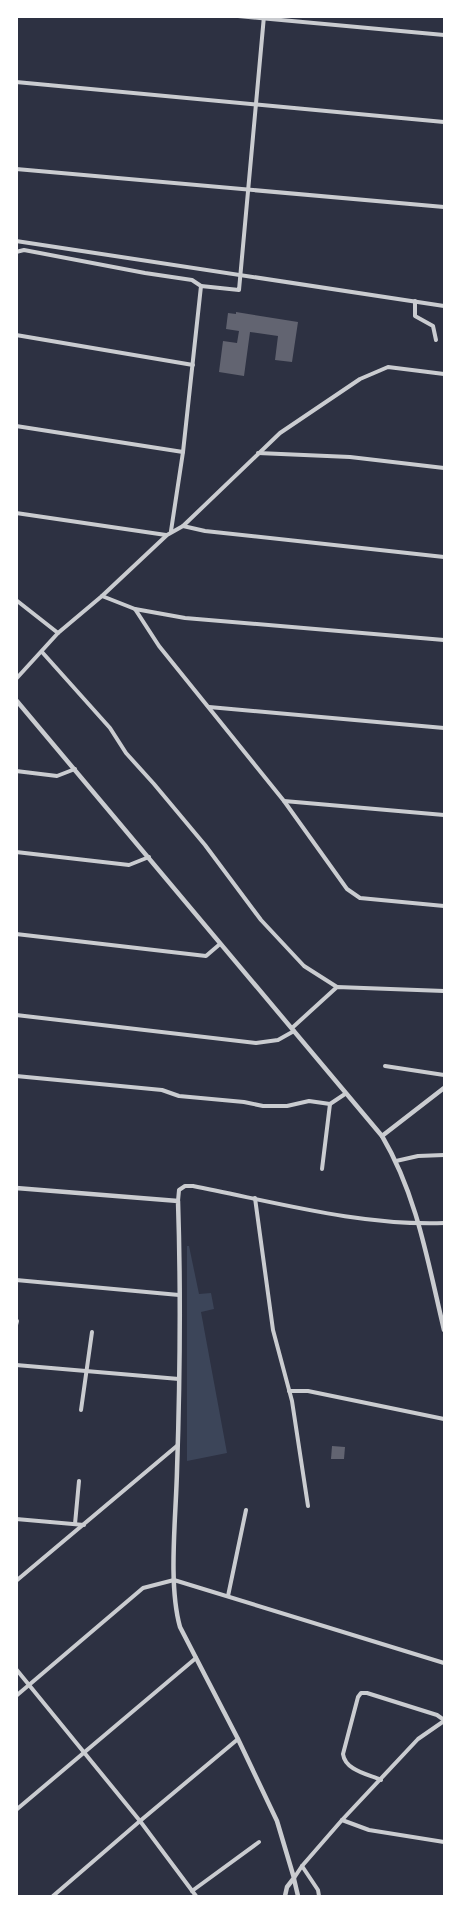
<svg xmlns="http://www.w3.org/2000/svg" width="461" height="1913" viewBox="0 0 461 1913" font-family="'Noto Serif',serif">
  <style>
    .green { fill: #3c4559 }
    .building { fill: #626471 }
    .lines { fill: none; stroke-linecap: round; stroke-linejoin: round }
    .minor { stroke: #caccd0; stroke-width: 4 }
    .tertiary { stroke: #caccd0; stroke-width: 4.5 }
  </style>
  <rect width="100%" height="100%" fill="#2d3142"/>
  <polygon class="green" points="187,1246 189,1246 199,1294 211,1293 214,1309 201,1312 227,1453 187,1461"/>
  <g class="building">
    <polygon points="236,312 298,322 292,362 275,360 278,336 250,332 244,376 219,372 223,341 237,343 239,331 226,329 228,313 236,314"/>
    <polygon points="332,1446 345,1447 344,1459 331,1459"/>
  </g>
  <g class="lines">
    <g class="minor">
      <polyline points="238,16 444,35"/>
      <polyline points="16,82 444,122"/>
      <polyline points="16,169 444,207"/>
      <polyline points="16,241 444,306"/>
      <polyline points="16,252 24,250 145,273 192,280 201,286 183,452 171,531"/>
      <polyline points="201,286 239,290 264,16"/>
      <polyline points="415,301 415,316 433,326 436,340"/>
      <polyline points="16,335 193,365"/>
      <polyline points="16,426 183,452"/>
      <polyline points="258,453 350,457 444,468"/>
      <polyline points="16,513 166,535"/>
      <polyline points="183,526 205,531 444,557"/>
      <polyline points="102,596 135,609 159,646 284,801 347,889 360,898 444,906"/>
      <polyline points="16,600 58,633"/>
      <polyline points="135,609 185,618 444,640"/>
      <polyline points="42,652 110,728 126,753 154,784 205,845 261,920 304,966 337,987"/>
      <polyline points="16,679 58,633 102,596 167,535 183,526 280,433 360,379 388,367 444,374"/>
      <polyline points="209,707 444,728"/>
      <polyline points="16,771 57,776 75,769"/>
      <polyline points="284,801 444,815"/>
      <polyline points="16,852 129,865 149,857"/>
      <polyline points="16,934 206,956 220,944"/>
      <polyline points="16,1015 256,1043 278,1040 294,1031"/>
      <polyline points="292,1028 337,987 444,991"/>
      <polyline points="385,1066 444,1075"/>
      <polyline points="16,1076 162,1090 179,1096 244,1102 263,1106 287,1106 309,1101 330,1104 345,1094"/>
      <polyline points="396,1161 418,1156 444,1155"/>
      <polyline points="322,1169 330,1104"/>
      <polyline points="255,1198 273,1330 292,1401 308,1506"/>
      <path d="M178,1201l1,-11 6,-4h8c82,16 167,40 251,37"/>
      <polyline points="16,1280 179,1295"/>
      <polyline points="16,1325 17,1321"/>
      <polyline points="16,1365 179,1379"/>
      <polyline points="289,1391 308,1391 444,1419"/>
      <polyline points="81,1410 92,1332"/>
      <polyline points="16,1519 84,1525"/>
      <polyline points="75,1524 79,1481"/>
      <polyline points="16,1581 178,1445"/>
      <polyline points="228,1596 246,1510"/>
      <polyline points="16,1669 140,1821 196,1896"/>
      <polyline points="16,1696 143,1588 174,1580 444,1663"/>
      <path d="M381,1780c-14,-6 -36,-10 -38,-26l15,-57 3,-4h6l70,22 7,5"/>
      <polyline points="16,1810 196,1658"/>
      <polyline points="342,1820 369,1830 444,1842"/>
      <polyline points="302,1866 318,1890 319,1896"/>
      <polyline points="294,1878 302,1866 342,1820 418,1739 444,1721"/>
      <polyline points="192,1891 259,1842"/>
      <polyline points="53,1896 140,1821 238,1739"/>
    </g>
    <g class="tertiary">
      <path d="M16,700l366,436c35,59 46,127 62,194"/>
      <polyline points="382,1136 444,1088"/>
      <path d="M16,1188l162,13c3,90 2,180 -1,270 -1,46 -9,113 3,156l58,112 39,82 17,57 -7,9 -2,9"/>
      <polyline points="294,1879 298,1896"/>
    </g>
  </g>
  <rect width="461" height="1913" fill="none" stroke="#ffffff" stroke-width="36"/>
</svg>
